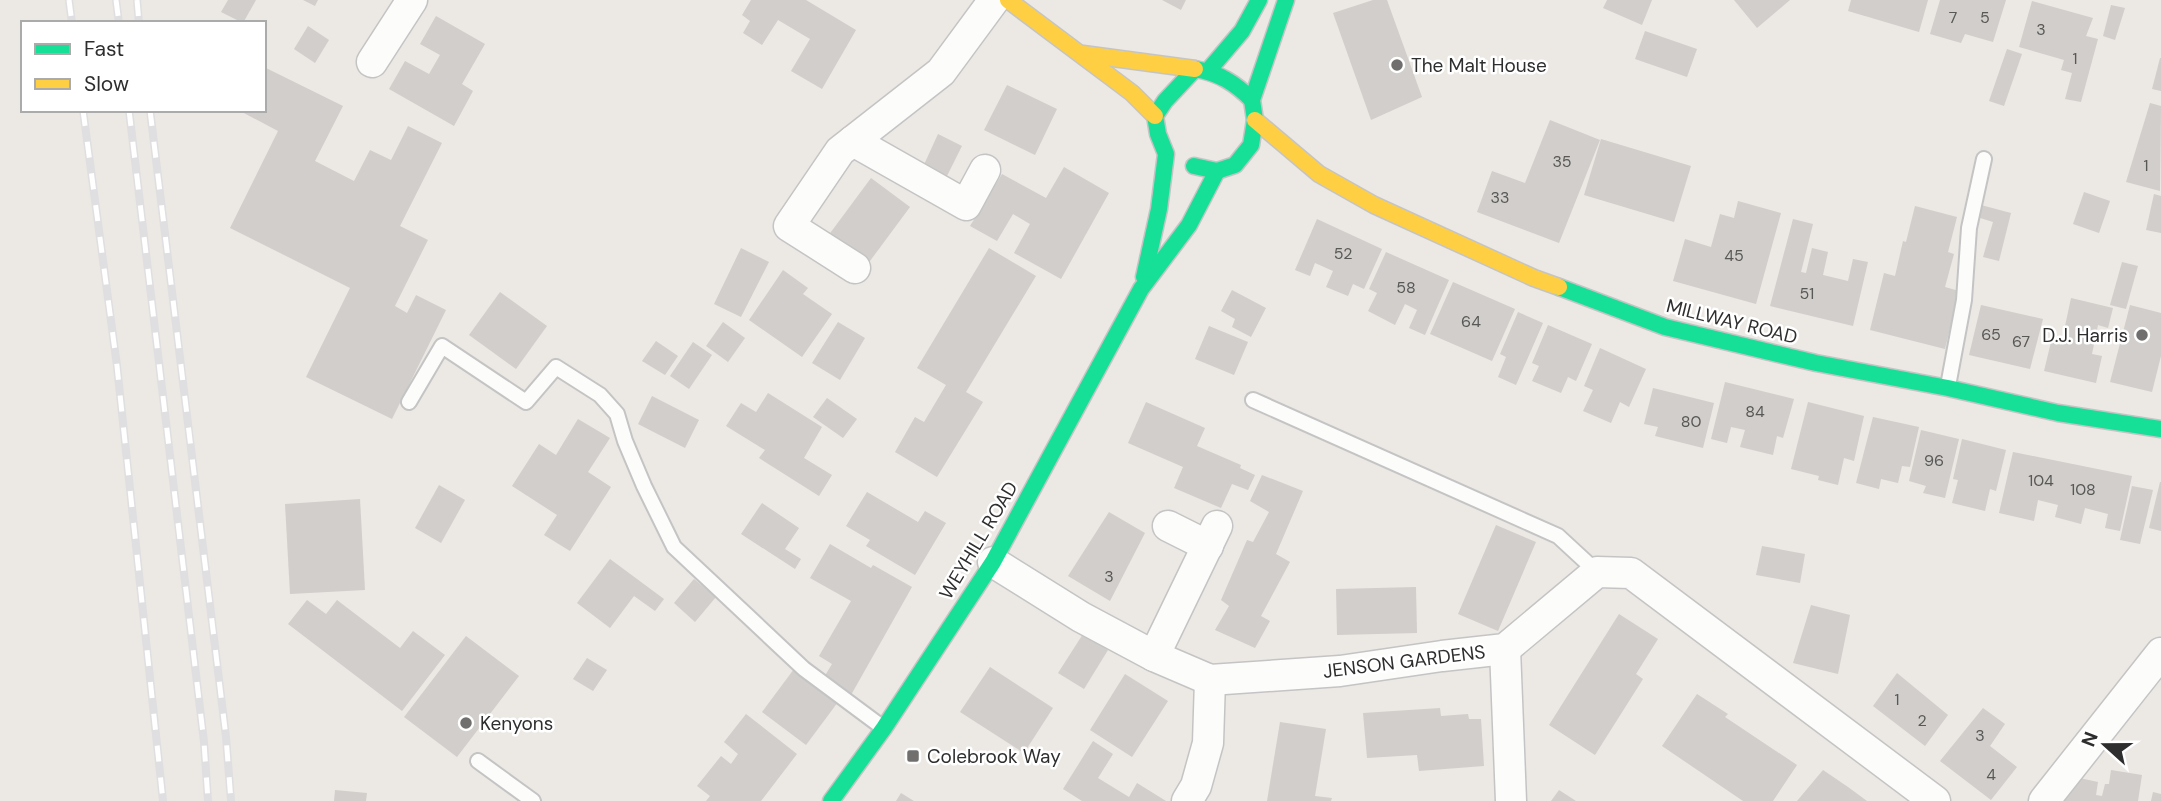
<svg xmlns="http://www.w3.org/2000/svg" width="2161" height="801" viewBox="0 0 2161 801" font-family="'DM Sans',sans-serif">
  <style>
    .building { fill: #d1cecb }
    .lines { fill: none; stroke-linecap: round; stroke-linejoin: round }
    .lane-casing { stroke: #c5c4c5; stroke-width: 18 }
    .street-casing { stroke: #c5c4c5; stroke-width: 33 }
    .fast-casing { stroke: #c5c4c5; stroke-width: 19 }
    .slow-casing { stroke: #c5c4c5; stroke-width: 19 }
    .lane { stroke: #fcfcfb; stroke-width: 14 }
    .street { stroke: #fcfcfb; stroke-width: 30 }
    .fast { stroke: #16e098; stroke-width: 16 }
    .slow { stroke: #ffcf43; stroke-width: 16 }
    .rail-casing { stroke: #dfdfe1; stroke-width: 8 }
    .rail { stroke: #fff; stroke-width: 5; stroke-dasharray: 16; stroke-linecap: butt }
    .poi-dot { fill: #706f6e; stroke: #fff; stroke-width: 2.5 }
    .labels { text-anchor: middle; stroke-width: 5; stroke-linejoin: round; paint-order: stroke }
    .number-label { font-size: 16px; fill: #585857 }
    .poi-label { font-size: 19px; fill: #2e2e2e; stroke: #fff; text-anchor: start }
    .street-label { font-size: 19px; fill: #2e2e2e; stroke: #fff }
  </style>
  <rect width="100%" height="100%" fill="#ece8e4"/>
  <g class="building">
    <polygon points="228,0 256,0 243,23 221,12"/>
    <polygon points="303,0 318,0 315,6"/>
    <polygon points="751,0 806,0 856,30 822,89 791,71 810,39 778,20 762,45 743,33 750,21 742,15"/>
    <polygon points="1162,0 1186,0 1181,10"/>
    <polygon points="1373,0 1387,0 1422,97 1371,120 1333,13"/>
    <polygon points="1607,0 1652,0 1642,25 1603,8"/>
    <polygon points="1734,0 1790,0 1757,28"/>
    <polygon points="1851,0 1928,0 1919,32 1848,11"/>
    <polygon points="1940,0 2006,0 1993,42 1965,34 1961,43 1930,34"/>
    <polygon points="2032,1 2093,18 2086,36 2098,39 2081,102 2065,99 2072,73 2061,70 2064,60 2019,47"/>
    <polygon points="2111,5 2125,8 2115,40 2103,36"/>
    <polygon points="436,16 485,44 462,84 473,91 454,126 389,89 405,61 429,74 440,55 420,44"/>
    <polygon points="308,26 329,40 315,63 294,49"/>
    <polygon points="1645,31 1697,49 1687,77 1635,59"/>
    <polygon points="2007,49 2022,54 2004,106 1989,101"/>
    <polygon points="2160,58 2161,58 2161,91 2152,89"/>
    <polygon points="264,67 343,106 315,161 354,181 370,150 391,160 408,126 442,143 400,226 428,240 395,306 407,313 416,295 446,310 392,419 306,377 350,288 230,228 278,131 242,112 243,110 264,110"/>
    <polygon points="1007,85 1057,109 1035,155 984,130"/>
    <polygon points="2150,103 2161,106 2160,191 2126,182"/>
    <polygon points="1550,120 1600,140 1559,243 1477,212 1492,171 1525,183"/>
    <polygon points="938,134 962,146 945,180 922,169"/>
    <polygon points="1601,139 1691,166 1674,222 1584,195"/>
    <polygon points="1064,167 1109,193 1061,279 1014,253 1030,224 1013,214 997,241 970,226 1002,174 1046,198"/>
    <polygon points="871,178 910,207 867,265 828,236"/>
    <polygon points="2084,192 2110,201 2099,233 2073,224"/>
    <polygon points="2154,194 2161,196 2161,233 2146,230"/>
    <polygon points="1738,201 1781,213 1756,304 1673,281 1685,239 1711,247 1720,214 1734,218"/>
    <polygon points="1981,205 2011,213 1999,261 1983,257 1993,222 1977,217"/>
    <polygon points="1915,206 1957,217 1948,252 1954,254 1945,287 1959,291 1945,349 1870,330 1884,273 1895,276 1903,241 1906,242"/>
    <polygon points="1317,219 1382,249 1364,289 1353,284 1348,296 1326,287 1333,271 1315,263 1310,276 1295,270"/>
    <polygon points="1793,219 1813,224 1801,272 1806,273 1812,248 1828,252 1823,275 1848,281 1853,259 1868,262 1853,326 1770,306"/>
    <polygon points="741,248 769,262 741,317 714,304"/>
    <polygon points="989,248 1036,276 966,392 983,402 937,477 895,452 915,417 924,422 946,385 917,368"/>
    <polygon points="1386,252 1449,280 1425,335 1409,328 1417,310 1405,304 1395,325 1368,311 1377,293 1369,289"/>
    <polygon points="2122,262 2138,266 2126,309 2110,305"/>
    <polygon points="783,270 808,288 803,294 832,314 802,357 749,320"/>
    <polygon points="1453,282 1515,309 1492,361 1430,334"/>
    <polygon points="1232,290 1266,308 1251,337 1232,327 1235,319 1221,311"/>
    <polygon points="500,292 547,326 516,369 469,335"/>
    <polygon points="2071,298 2113,308 2108,328 2098,325 2092,354 2102,356 2096,383 2044,371 2051,342 2061,345"/>
    <polygon points="1981,305 2043,319 2030,369 1969,355"/>
    <polygon points="2130,305 2161,313 2161,356 2152,392 2110,382"/>
    <polygon points="1518,312 1543,323 1516,385 1498,377 1506,357 1500,354"/>
    <polygon points="723,322 745,338 728,362 706,346"/>
    <polygon points="838,322 865,338 840,380 812,363"/>
    <polygon points="1548,325 1592,344 1576,381 1568,377 1561,393 1532,381 1539,366 1532,363"/>
    <polygon points="1209,326 1248,342 1234,375 1195,359"/>
    <polygon points="656,341 678,356 665,375 642,361"/>
    <polygon points="693,342 712,355 689,389 670,376"/>
    <polygon points="1600,348 1646,369 1629,407 1620,402 1611,423 1583,411 1593,390 1584,386"/>
    <polygon points="1725,382 1794,399 1783,438 1777,436 1773,455 1740,447 1745,430 1731,427 1727,443 1711,439"/>
    <polygon points="1653,388 1714,403 1703,448 1655,436 1658,427 1644,424"/>
    <polygon points="768,393 822,427 804,458 832,475 819,496 759,458 765,450 726,426 741,403 756,412"/>
    <polygon points="652,396 699,420 685,448 638,424"/>
    <polygon points="827,398 857,419 843,438 813,417"/>
    <polygon points="1146,402 1205,428 1197,446 1241,465 1240,468 1255,475 1248,490 1232,484 1221,508 1174,488 1183,467 1128,443"/>
    <polygon points="1808,402 1864,416 1854,461 1844,458 1838,485 1818,480 1819,476 1791,469"/>
    <polygon points="1873,417 1919,427 1910,467 1902,466 1898,483 1881,479 1879,489 1856,483"/>
    <polygon points="578,419 610,438 588,472 611,487 570,551 544,535 557,515 512,486 539,444 556,455"/>
    <polygon points="1921,430 1959,439 1945,498 1923,493 1926,486 1909,481"/>
    <polygon points="1962,439 2006,450 1996,491 1990,489 1985,511 1952,503 1958,480 1953,479"/>
    <polygon points="2013,452 2132,476 2120,531 2105,528 2108,514 2085,508 2081,524 2055,517 2058,505 2038,500 2034,521 1999,513"/>
    <polygon points="1262,475 1303,491 1276,554 1290,562 1261,616 1270,621 1255,648 1215,630 1229,606 1221,600 1247,540 1253,542 1269,512 1250,501"/>
    <polygon points="2160,482 2161,482 2161,531 2149,528"/>
    <polygon points="439,485 465,500 441,543 415,528"/>
    <polygon points="2132,486 2153,490 2140,544 2120,540"/>
    <polygon points="867,492 918,522 925,511 946,523 915,575 866,546 870,540 846,526"/>
    <polygon points="360,499 365,590 290,594 285,504"/>
    <polygon points="762,503 799,528 785,549 801,559 795,569 741,534"/>
    <polygon points="1109,512 1145,533 1110,601 1068,576"/>
    <polygon points="1496,525 1536,542 1498,631 1458,614"/>
    <polygon points="830,544 871,568 873,565 912,587 851,695 823,679 832,664 819,656 851,601 810,578"/>
    <polygon points="1762,546 1805,554 1800,583 1756,575"/>
    <polygon points="610,559 664,599 655,611 634,596 610,628 577,603"/>
    <polygon points="694,579 716,597 695,622 674,603"/>
    <polygon points="1416,587 1417,633 1337,635 1336,589"/>
    <polygon points="307,600 326,614 337,600 400,648 413,631 445,655 402,711 288,624"/>
    <polygon points="1811,605 1850,615 1838,674 1793,663"/>
    <polygon points="1619,614 1658,639 1636,674 1643,679 1595,755 1549,725"/>
    <polygon points="1083,634 1108,650 1084,689 1058,673"/>
    <polygon points="466,636 519,676 457,757 404,717"/>
    <polygon points="587,658 607,670 593,691 573,679"/>
    <polygon points="990,667 1053,708 1024,753 960,712"/>
    <polygon points="794,669 838,702 806,745 762,712"/>
    <polygon points="1897,673 1948,715 1925,746 1873,706"/>
    <polygon points="1125,674 1168,701 1132,757 1090,730"/>
    <polygon points="1697,694 1728,714 1725,717 1797,765 1773,801 1743,801 1662,746"/>
    <polygon points="1440,708 1441,716 1468,714 1469,719 1481,719 1484,766 1419,771 1417,755 1367,758 1363,713"/>
    <polygon points="1983,708 2005,724 1990,746 2017,767 1991,800 1940,761"/>
    <polygon points="746,714 797,754 761,801 706,801 710,796 697,786 721,756 731,764 738,754 724,742"/>
    <polygon points="1280,722 1326,729 1315,796 1332,798 1331,801 1267,801"/>
    <polygon points="1093,741 1113,754 1098,778 1129,797 1137,783 1166,801 1082,801 1063,789"/>
    <polygon points="1823,770 1848,787 1867,801 1797,801"/>
    <polygon points="2111,770 2142,775 2138,801 2057,801 2075,777 2098,782 2096,795 2102,796 2105,784 2109,784"/>
    <polygon points="335,790 367,793 366,801 334,801"/>
    <polygon points="1559,790 1576,801 1551,801"/>
    <polygon points="2153,792 2161,794 2161,801 2151,801"/>
    <polygon points="901,793 914,801 896,801"/>
  </g>
  <g class="lines">
    <defs>
      <g id="lane">
        <polyline points="1948,386 1964,300 1969,228 1984,159"/>
        <polyline points="1253,400 1558,536 1597,572"/>
        <polyline points="409,402 442,346 526,402 556,367 600,395 617,414 625,441 644,486 674,547 804,669 882,727"/>
        <polyline points="478,761 533,801"/>
      </g>
      <g id="street">
        <polyline points="372,62 412,0"/>
        <polyline points="853,141 966,205 985,170"/>
        <polyline points="855,268 789,226 840,151 941,72 994,0"/>
        <polyline points="1168,526 1208,546"/>
        <polyline points="993,562 1081,617 1154,656 1210,680 1340,671 1442,656 1505,649 1597,572 1631,573 1935,801"/>
        <polyline points="1505,649 1511,801"/>
        <polyline points="1154,656 1217,526"/>
        <polyline points="1187,801 1196,786 1208,743 1210,680"/>
        <polyline points="2044,801 2161,653"/>
      </g>
      <g id="fast">
        <polyline points="1208,71 1242,31 1259,0"/>
        <polyline points="1194,166 1217,171 1235,165 1251,145 1255,120 1252,100 1286,0"/>
        <path d="M1144,277l15,-68 7,-55 -8,-20 -3,-18 10,-15 30,-32c24,4 40,14 57,31"/>
        <polyline points="1559,287 1665,327 1816,363 1948,388 2058,413 2161,429"/>
        <polyline points="831,801 884,728 993,562 1141,289 1189,225 1217,171"/>
      </g>
      <g id="slow">
        <polyline points="1008,0 1132,93 1155,116"/>
        <polyline points="1083,54 1195,69"/>
        <polyline points="1255,120 1319,174 1374,205 1534,278 1559,287"/>
      </g>
    </defs>
    <use href="#lane" class="lane-casing"/>
    <use href="#street" class="street-casing"/>
    <use href="#fast" class="fast-casing"/>
    <use href="#slow" class="slow-casing"/>
    <use href="#lane" class="lane"/>
    <use href="#street" class="street"/>
    <use href="#fast" class="fast"/>
    <use href="#slow" class="slow"/>
    <defs>
      <g id="rail">
        <polyline points="69,0 72,23"/>
        <polyline points="116,0 119,23"/>
        <polyline points="137,0 139,23"/>
        <polyline points="83,110 117,366 163,801"/>
        <polyline points="129,110 204,742 208,801"/>
        <polyline points="150,110 226,737 231,801"/>
      </g>
    </defs>
    <use href="#rail" class="rail-casing"/>
    <use href="#rail" class="rail"/>
  </g>
  <g class="poi-dot">
    <circle cx="1397" cy="65" r="7"/>
    <circle cx="2142" cy="335" r="7"/>
    <circle cx="466" cy="723" r="7"/>
    <rect x="906" y="749" width="14" height="14" rx="3.5"/>
  </g>
  <g class="labels">
    <g class="number-label">
      <text x="1953" y="23">7</text>
      <text x="1985" y="23">5</text>
      <text x="2041" y="35">3</text>
      <text x="2075" y="64">1</text>
      <text x="1562" y="167">35</text>
      <text x="2146" y="171">1</text>
      <text x="1500" y="203">33</text>
      <text x="1343" y="259">52</text>
      <text x="1734" y="261">45</text>
      <text x="1406" y="293">58</text>
      <text x="1807" y="299">51</text>
      <text x="1471" y="327">64</text>
      <text x="1991" y="340">65</text>
      <text x="2021" y="347">67</text>
      <text x="1755" y="417">84</text>
      <text x="1691" y="427">80</text>
      <text x="1934" y="466">96</text>
      <text x="2041" y="486">104</text>
      <text x="2083" y="495">108</text>
      <text x="1109" y="582">3</text>
      <text x="1897" y="705">1</text>
      <text x="1922" y="726">2</text>
      <text x="1980" y="741">3</text>
      <text x="1991" y="780">4</text>
    </g>
    <g class="poi-label">
      <text x="1411" y="72">The Malt House</text>
      <text x="2128" y="342" text-anchor="end">D.J. Harris</text>
      <text x="480" y="730">Kenyons</text>
      <text x="927" y="763">Colebrook Way</text>
    </g>
    <g class="street-label">
      <text transform="translate(1732 321) rotate(14)" y="7">MILLWAY ROAD</text>
      <text transform="translate(978 540) rotate(-59)" y="7">WEYHILL ROAD</text>
      <text transform="translate(1404 661) rotate(-7)" y="7">JENSON GARDENS</text>
    </g>
  </g>
  <rect x="21" y="21" width="245" height="91" fill="#ffffff" stroke="#ababab" stroke-width="2"/>
  <rect x="35" y="44" width="35" height="10" fill="#16e098" stroke="#ababab" stroke-width="2"/>
  <text x="84" y="56" font-size="21" fill="#2e2e2e">Fast</text>
  <rect x="35" y="79" width="35" height="10" fill="#ffcf43" stroke="#ababab" stroke-width="2"/>
  <text x="84" y="91" font-size="21" fill="#2e2e2e">Slow</text>
  <g transform="translate(2105 745) rotate(291)" stroke="#ffffff" stroke-width="5" paint-order="stroke">
  <path d="M0-5L12 26L0 18L-12 26Z" fill="#2e2e2e"/>
  <text y="-10" font-size="19" font-weight="bold" text-anchor="middle" fill="#2e2e2e">N</text>
  </g>
</svg>
